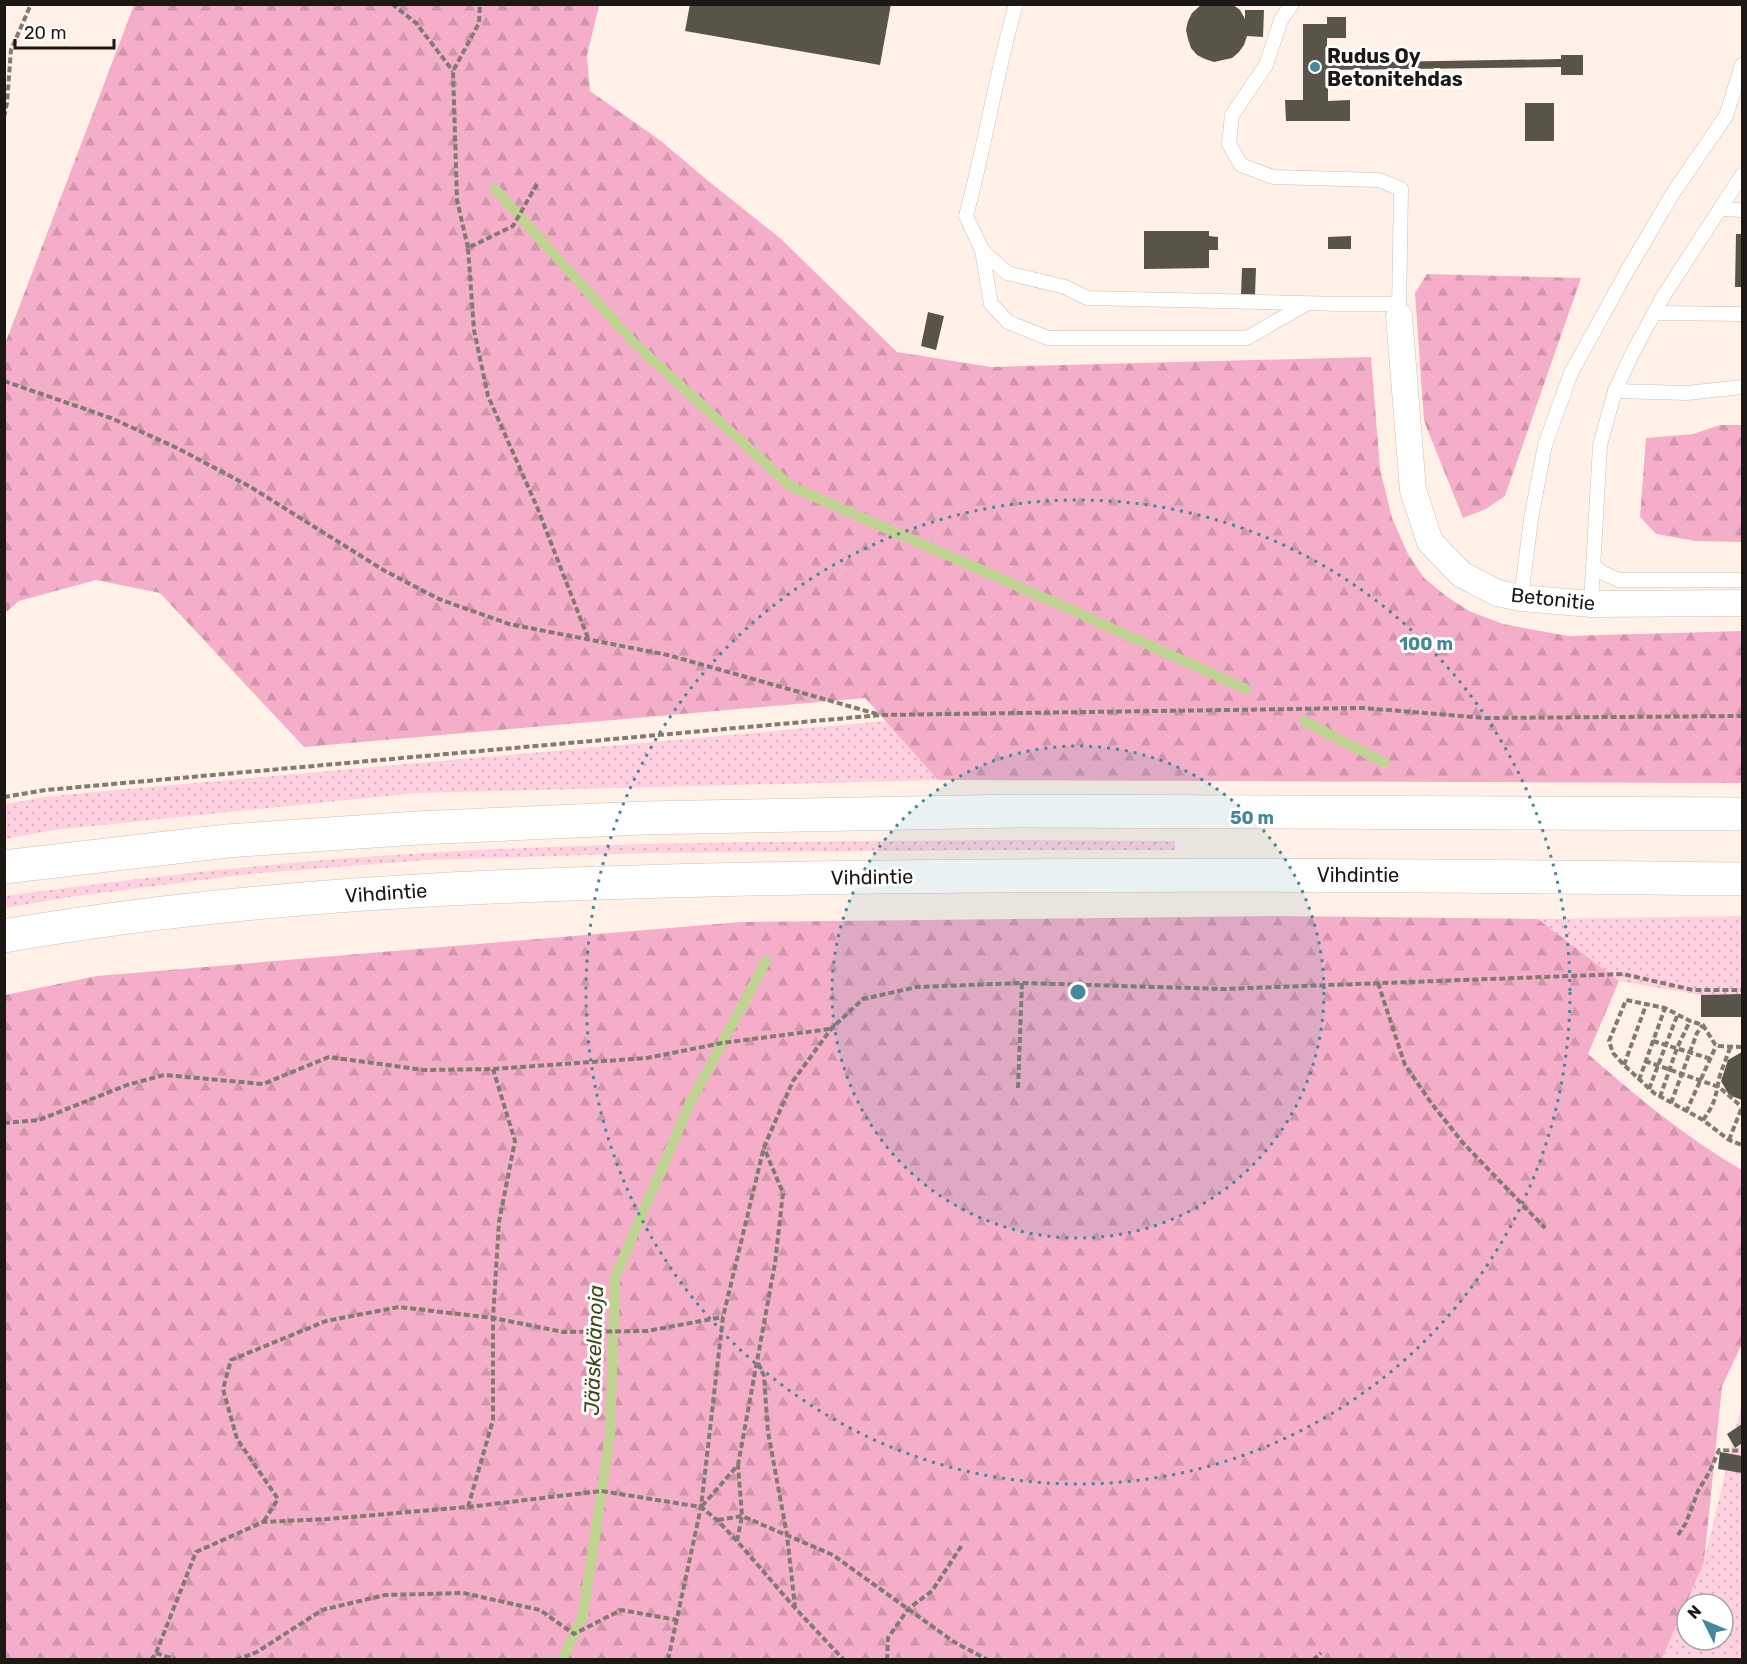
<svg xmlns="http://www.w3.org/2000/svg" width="1747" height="1664" viewBox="0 0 1747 1664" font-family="Rubik,sans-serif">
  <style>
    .green { fill: url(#green-dots); fill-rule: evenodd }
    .forest { fill: url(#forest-firs) }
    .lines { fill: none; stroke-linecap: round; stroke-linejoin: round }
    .stream { stroke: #c0d491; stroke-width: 10 }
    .building { fill: #595449 }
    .lane-casing { stroke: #cbbfb5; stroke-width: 15 }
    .street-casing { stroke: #cbbfb5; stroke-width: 27 }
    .primary-casing { stroke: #cbbfb5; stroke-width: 34 }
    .path { stroke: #837a74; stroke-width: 4; stroke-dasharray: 6 3; stroke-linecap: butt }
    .lane { stroke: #fff; stroke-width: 14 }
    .street { stroke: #fff; stroke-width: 26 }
    .primary { stroke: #fff; stroke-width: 33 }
    .ring { fill: none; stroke: #468899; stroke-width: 3; stroke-dasharray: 3 6 }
    .poi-dot { fill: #468899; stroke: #fff; stroke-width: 2 }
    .labels { text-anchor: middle; stroke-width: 6; stroke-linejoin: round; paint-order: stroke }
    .poi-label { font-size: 20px; font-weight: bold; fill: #1c1814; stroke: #fff; text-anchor: start }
    .street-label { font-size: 20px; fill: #1c1814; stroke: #fff }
    .water-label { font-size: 21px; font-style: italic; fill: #3d4918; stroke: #fff }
    .centre { fill: #468899; stroke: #fff; stroke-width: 3 }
    .ring-label { font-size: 18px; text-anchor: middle; font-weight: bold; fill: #468899; stroke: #fff; stroke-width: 6; stroke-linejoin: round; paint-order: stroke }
  </style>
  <defs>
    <pattern id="green-dots" width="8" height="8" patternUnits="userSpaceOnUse" patternTransform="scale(1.5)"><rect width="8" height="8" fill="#ffd0e0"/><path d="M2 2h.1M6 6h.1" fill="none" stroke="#dab2bf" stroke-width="1.8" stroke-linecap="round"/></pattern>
    <pattern id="forest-firs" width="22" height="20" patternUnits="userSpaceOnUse" patternTransform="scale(1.5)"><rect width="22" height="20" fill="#f5aec9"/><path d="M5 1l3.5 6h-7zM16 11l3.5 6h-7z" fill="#d195ac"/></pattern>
  </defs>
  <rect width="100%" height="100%" fill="#fff1e8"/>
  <g class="green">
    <polygon points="886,721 938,780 416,793 53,830 5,839 5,804 50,796"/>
    <path d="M1005,840l170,1v9h-169l-356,3 -222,7 -179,14 -179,23 -65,11v-12c139,-19 280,-35 421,-43 193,-12 386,-11 579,-13z"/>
    <polygon points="1742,916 1742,994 1701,995 1619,981 1538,919"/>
    <path d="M1742,1403v256l-80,1 42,-98zM1687,1604h36v36h-36z"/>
  </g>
  <g class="forest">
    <polygon points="134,5 599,5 587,56 590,91 661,141 707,180 780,238 897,352 991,367 1371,357 1380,469 1392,518 1408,554 1424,578 1446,596 1469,611 1503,624 1568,636 1742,631 1742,783 938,780 865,698 304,747 160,593 96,580 19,601 5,613 5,344"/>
    <polygon points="1427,274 1581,278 1505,496 1486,509 1463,518 1424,421 1415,293"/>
    <polygon points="1720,425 1742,425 1742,542 1695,541 1656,534 1640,517 1646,438 1693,434"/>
    <path d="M1278,916l260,3 81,62 -31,73c48,42 98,84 154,116v174l-20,42 -18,176 -42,97h-1657v-664l92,-19 644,-54z"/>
  </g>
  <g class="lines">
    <g class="stream">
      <polyline points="495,189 634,343 790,486 1065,607 1246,689"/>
      <polyline points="1304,721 1385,763"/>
      <polyline points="562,1660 583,1615 610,1436 615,1277 690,1103 766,961"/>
    </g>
  </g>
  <g class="building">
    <polygon points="690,4 891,4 880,65 685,31"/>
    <polygon points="1202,4 1232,4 1240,10 1245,19 1245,10 1264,10 1263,37 1247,36 1244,45 1239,52 1232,58 1214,62 1205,59 1197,55 1191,48 1188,39 1186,30 1188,21 1192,13"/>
    <polygon points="1327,17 1346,17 1346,38 1327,38 1327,63 1561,59 1561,55 1583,55 1583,75 1561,75 1561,67 1328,70 1328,101 1350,100 1350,121 1286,121 1285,100 1303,100 1303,24 1327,24"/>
    <rect x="1525" y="103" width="29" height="38"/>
    <polygon points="1144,231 1209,231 1209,236 1218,237 1218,250 1209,250 1209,268 1144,269"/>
    <polygon points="1736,234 1742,234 1742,287 1735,287"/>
    <polygon points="1351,236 1351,249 1328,249 1328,237"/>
    <polygon points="1242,268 1256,268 1255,295 1241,294"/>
    <polygon points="928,312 944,316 936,350 921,346"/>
    <polygon points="1742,994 1742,1017 1701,1017 1701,995"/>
    <polygon points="1742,1052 1742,1100 1729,1095 1721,1081 1728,1060"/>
    <polygon points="1742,1424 1742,1443 1735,1448 1727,1434"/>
    <polygon points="1720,1452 1742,1456 1742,1473 1718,1469"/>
  </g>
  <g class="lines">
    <defs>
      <g id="lane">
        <path d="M1016,4c-20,70 -31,142 -50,212l16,34 25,23 58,14 22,11 255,6h57"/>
        <polyline points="1292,4 1281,20 1266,65 1232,115 1229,144 1241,165 1273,177 1379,180 1401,189 1399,311"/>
        <polyline points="1721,209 1742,210"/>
        <polyline points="982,250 991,304 1008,322 1048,338 1247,338 1306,304"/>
        <polyline points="1654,313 1742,314"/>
        <polyline points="1615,391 1687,393 1742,387"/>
        <polyline points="1593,566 1605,574 1619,580 1742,580"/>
        <polyline points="1521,598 1531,519 1545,445 1571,373 1626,273 1673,193 1726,116 1742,65"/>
        <polyline points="1591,604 1600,445 1615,391 1632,354 1664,295 1742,175"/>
      </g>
      <polyline id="street" points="1399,316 1413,490 1430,542 1461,574 1497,593 1521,598 1591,604 1742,603"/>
      <g id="primary">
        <polyline points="4,867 227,841 417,828 643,818 1017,811 1742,814"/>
        <path d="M4,936c265,-46 535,-53 802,-58 313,-5 624,-3 936,1"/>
      </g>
    </defs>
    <use href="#lane" class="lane-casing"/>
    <use href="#street" class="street-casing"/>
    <use href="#primary" class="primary-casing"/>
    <g class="path">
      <polyline points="392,4 416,23 453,71"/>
      <polyline points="4,117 7,103 11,50 31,4"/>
      <polyline points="537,184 513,226 468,248 474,330 488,396 537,507 588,638"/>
      <polyline points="468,248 457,200 453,71 479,23 480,4"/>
      <polyline points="4,381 111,418 177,448 249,486 385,571 439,599 509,624 668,655 877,714"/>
      <polyline points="4,797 46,790 881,715 1363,708 1486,718 1742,716"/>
      <polyline points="1378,983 1405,1065 1432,1104 1463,1143 1545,1228"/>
      <polyline points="1653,1041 1711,1059"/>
      <polyline points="1742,1047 1716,1046 1703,1025 1690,1021 1665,1008 1626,1000 1609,1041 1613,1053 1624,1065 1654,1093 1703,1120 1729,1140 1742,1145"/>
      <polyline points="1645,1061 1719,1087 1742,1107"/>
      <polyline points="1624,1065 1646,1005"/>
      <polyline points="1639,1080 1665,1008"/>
      <polyline points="1018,1088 1022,983"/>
      <polyline points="1649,1089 1677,1016"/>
      <polyline points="1660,1097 1677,1048 1690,1021"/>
      <polyline points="1671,1103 1697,1033 1703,1025"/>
      <polyline points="1686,1112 1716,1046"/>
      <path d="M1703,1120c14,-19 12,-24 17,-45 3,-9 7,-18 10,-27"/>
      <polyline points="4,1123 39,1120 127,1085 164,1075 263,1084 329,1057 424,1070 493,1069 647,1058 722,1043 830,1029"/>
      <polyline points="1729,1140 1742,1107"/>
      <polyline points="758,1363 764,1376 768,1432 787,1535 795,1607"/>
      <polyline points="702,1506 738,1465 775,1263 783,1193 764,1148"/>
      <polyline points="468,1507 493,1420 493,1318 499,1222 515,1141 493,1069"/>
      <polyline points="718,1520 742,1516 833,1555 954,1642 988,1660"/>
      <polyline points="264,1521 278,1499 237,1439 223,1389 231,1360 326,1321 399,1307 493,1318 563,1332 647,1331 723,1317"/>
      <polyline points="1678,1535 1686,1523 1698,1491 1710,1471 1719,1450 1742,1451"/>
      <polyline points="737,1541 742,1516 738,1465"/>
      <polyline points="156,1653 176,1660"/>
      <polyline points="151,1660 156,1653 196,1552 263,1522 327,1519 468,1507 601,1491 701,1507 717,1520 737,1541 795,1608 844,1660"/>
      <polyline points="236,1660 257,1652 322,1610 385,1595 463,1593 540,1610 574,1634 621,1610 677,1620"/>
      <polyline points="668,1660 701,1507 723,1317 764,1147 793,1081 831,1029 863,999 917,987 1022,983 1224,989 1623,974 1693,990 1742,990"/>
      <polyline points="887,1660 888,1638 908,1609 932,1591 962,1545"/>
      <polyline points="1313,1660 1321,1653"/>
    </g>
    <use href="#lane" class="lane"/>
    <use href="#street" class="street"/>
    <use href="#primary" class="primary"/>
  </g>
  <circle cx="1078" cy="992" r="246" fill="#468899" fill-opacity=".12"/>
  <g class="ring">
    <circle cx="1078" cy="992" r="246"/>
    <circle cx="1078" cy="992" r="492"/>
  </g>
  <circle class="poi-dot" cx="1315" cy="67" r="6"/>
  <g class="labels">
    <g class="poi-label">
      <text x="1327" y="63">Rudus Oy<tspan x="1327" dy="23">Betonitehdas</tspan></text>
    </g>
    <g class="street-label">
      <text transform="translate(1553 599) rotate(6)" y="7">Betonitie</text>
      <text x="1358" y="882">Vihdintie</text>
      <text transform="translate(872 877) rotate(-1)" y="7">Vihdintie</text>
      <text transform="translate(386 893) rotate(-4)" y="7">Vihdintie</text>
    </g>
    <g class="water-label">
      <text transform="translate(594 1350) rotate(-88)" y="7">Jääskelänoja</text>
    </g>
  </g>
  <circle cx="1078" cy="992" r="9" class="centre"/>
  <g class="ring-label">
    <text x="1426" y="650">100 m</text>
    <text x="1252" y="824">50 m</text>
  </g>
  <rect width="1747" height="1664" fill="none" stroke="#1c1814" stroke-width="12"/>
  <g transform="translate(1705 1622) rotate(313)"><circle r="28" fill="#ffffff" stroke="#a4a3a1" stroke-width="1.5"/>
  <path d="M0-4.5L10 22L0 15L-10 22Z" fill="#468899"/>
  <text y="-9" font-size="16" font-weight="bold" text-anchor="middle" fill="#1c1814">N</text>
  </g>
  <path d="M15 39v9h99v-9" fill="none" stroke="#1c1814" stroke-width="3"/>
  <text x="24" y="39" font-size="18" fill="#1c1814" stroke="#ffffff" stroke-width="4.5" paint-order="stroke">20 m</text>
</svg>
